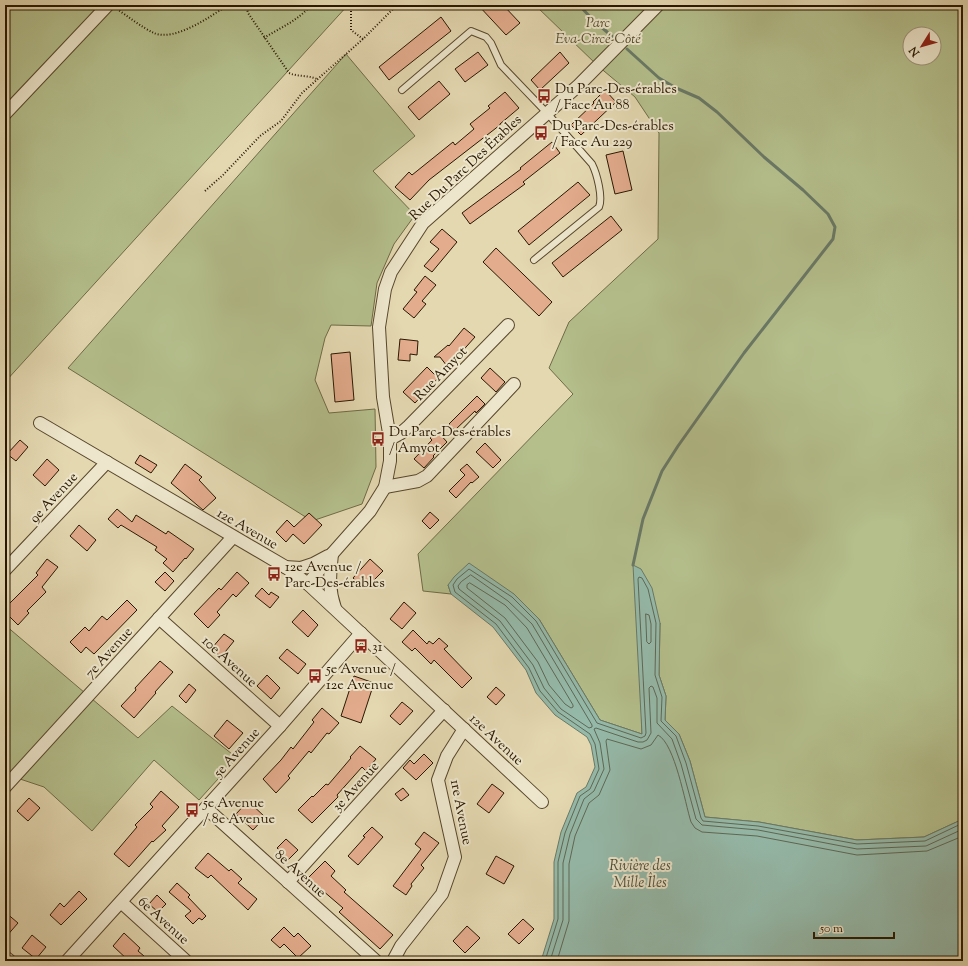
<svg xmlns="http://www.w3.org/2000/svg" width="968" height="966" viewBox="0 0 968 966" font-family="'Sorts Mill Goudy',serif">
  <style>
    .green { fill: #b4bf8c; stroke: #6e6b46; fill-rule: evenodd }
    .water { fill: #95baaa; stroke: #697966 }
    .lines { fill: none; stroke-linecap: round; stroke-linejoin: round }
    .shore { stroke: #5e6855; stroke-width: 1 }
    .stream { stroke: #697966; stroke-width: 3 }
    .building { fill: #e3ac8d; stroke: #281700 }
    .lane-casing { stroke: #57472c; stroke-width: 8 }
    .street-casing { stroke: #57472c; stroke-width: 14 }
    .path { stroke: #281700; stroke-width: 2; stroke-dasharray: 1 2; stroke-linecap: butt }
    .lane { stroke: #ede6cc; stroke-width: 6 }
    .street { stroke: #ede6cc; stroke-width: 12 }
    .labels { text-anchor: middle; stroke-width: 4; stroke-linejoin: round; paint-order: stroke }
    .park-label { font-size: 14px; font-style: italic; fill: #52492a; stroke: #ede6cc }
    .poi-label { font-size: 14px; fill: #281700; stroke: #ede6cc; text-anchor: start }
    .street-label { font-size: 14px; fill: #281700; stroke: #ede6cc }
    .water-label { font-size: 15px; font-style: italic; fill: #4e503c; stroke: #ede6cc }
  </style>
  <rect width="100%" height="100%" fill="#e4d8b1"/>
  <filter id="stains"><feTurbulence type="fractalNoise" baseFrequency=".005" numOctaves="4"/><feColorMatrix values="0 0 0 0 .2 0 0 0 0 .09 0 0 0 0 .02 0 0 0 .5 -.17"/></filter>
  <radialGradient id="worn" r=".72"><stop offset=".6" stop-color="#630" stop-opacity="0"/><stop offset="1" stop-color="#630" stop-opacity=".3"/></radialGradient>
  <g class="green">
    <polygon points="5,5 348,5 5,382"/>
    <path d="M535,5h428v814l-39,18 -67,3 -98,-18 -54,-5 -15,-56 -11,-27 -14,-14 1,-24 -7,-21 1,-52 -19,72 1,39 -42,-14 -61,-101 -25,-25 -66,-9 3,9 -28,-3 -5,-37 155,-160 -24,-26 20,-46 89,-83 1,-106 -24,-36 -37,-31zM910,34h24v24h-24z"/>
    <polygon points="346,54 415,136 373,171 415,215 394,244 377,283 371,326 331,325 325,338 315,380 329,413 375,409 376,467 362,504 312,521 68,368"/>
    <polygon points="5,625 138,738 172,706 237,758 199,800 154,760 92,831 44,787 5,774"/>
  </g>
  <polygon class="water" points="469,563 514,594 539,619 600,720 642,734 633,565 641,569 652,588 660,623 659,675 666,696 665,720 679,734 690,761 705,817 759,822 857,840 924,837 963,819 963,961 541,961 554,919 554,862 561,832 577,793 586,787 595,767 591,745 587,737 555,715 536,693 526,670 493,627 451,594 448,585 454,577"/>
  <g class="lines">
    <g class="shore">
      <polygon points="471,575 508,601 532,624 592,725 592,727 589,728 561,709 544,688 533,665 500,621 459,589 458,586 461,582"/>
      <polygon points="470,583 505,605 527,628 573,705 573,707 571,708 565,704 549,685 538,662 505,618 467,588 467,585"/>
      <polygon points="646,614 649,615 651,624 651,642 649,644 647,642"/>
      <polyline points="545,961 558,919 558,862 565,833 580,796 590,789 599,769 595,744 590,734 558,712 540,691 529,668 496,624 455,592 453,585 457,579 469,569 512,597 536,621 597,723 641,738 645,736 646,733 638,579 639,577 642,578 648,589 656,623 655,675 662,697 661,721 676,736 686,763 701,818 703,821 758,826 857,844 925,841 963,823"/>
      <polyline points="550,961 563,920 563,863 570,834 584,799 594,791 604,769 600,743 594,729 596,728 638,742 643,742 647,740 651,733 649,688 651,686 653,687 657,698 657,723 672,739 681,764 696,819 702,825 758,830 857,849 926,846 963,829"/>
      <path d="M557,961l12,-40v-57l6,-28 14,-33 10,-8 11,-25 -4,-29 1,-2 34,10 10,-4 7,-10c17,9 27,68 33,87l4,6 7,4 55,4 100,19 70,-4 36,-15"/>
    </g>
    <g class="stream">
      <polyline points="579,5 592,19 614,38"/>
      <polyline points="627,49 659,78 676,88 699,98 717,112 764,157 803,190 828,214 835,227 833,239 744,353 678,446 662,471 643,519 633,565"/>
    </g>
  </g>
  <g class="building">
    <polygon points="478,5 503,5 520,23 506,35"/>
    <polygon points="441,17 451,31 389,80 379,67"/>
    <polygon points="478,52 488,65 465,82 455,69"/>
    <polygon points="560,52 569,63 540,90 531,80"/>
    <polygon points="439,81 450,94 419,120 408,107"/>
    <polygon points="605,90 616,102 581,135 571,125 594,103 593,102"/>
    <polygon points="505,92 519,108 500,124 500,125 429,180 410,200 395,187 409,172 412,175 453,142 455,145 474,129 470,124 490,108 488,106"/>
    <polygon points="552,142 560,153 523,182 525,184 470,224 462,213 521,169 520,168"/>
    <polygon points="623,151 632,190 615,194 606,155"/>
    <polygon points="578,182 590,195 529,245 518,231"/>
    <polygon points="611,216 622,230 563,277 552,263"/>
    <polygon points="442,229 457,242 432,272 424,266 439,249 430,242"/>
    <polygon points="496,248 552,302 539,316 483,262"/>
    <polygon points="425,276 436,285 422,301 426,304 414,318 403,309 417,292 414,290"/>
    <polygon points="464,328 475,337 458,356 447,366 440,357 434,357 448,345 449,346"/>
    <polygon points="400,339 418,341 417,355 410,354 410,361 398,360"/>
    <polygon points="350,352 354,400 335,402 331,354"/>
    <polygon points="427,367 438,378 415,403 403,392"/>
    <polygon points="490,368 505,382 496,392 481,378"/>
    <polygon points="477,396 485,404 476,413 475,411 455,430 449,424"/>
    <polygon points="437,431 447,442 433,456 434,457 424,468 414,459 432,440 430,438"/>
    <polygon points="20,440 28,447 16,461 7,454"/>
    <polygon points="485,443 501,460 493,468 476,452"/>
    <polygon points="140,455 157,465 151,473 135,463"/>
    <polygon points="47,459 59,470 45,486 33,475"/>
    <polygon points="185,464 202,477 199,480 216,498 203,510 171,483"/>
    <polygon points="467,464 479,477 472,483 471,482 456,498 449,491 465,475 460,470"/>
    <polygon points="117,509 132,522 136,515 166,534 168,531 194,549 186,559 185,558 173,572 163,563 167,559 155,550 157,547 121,525 118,528 108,519"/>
    <polygon points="430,512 439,520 430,529 422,521"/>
    <polygon points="309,513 322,525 304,544 293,534 286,542 276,532 287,520 294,527"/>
    <polygon points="79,525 96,540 87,551 70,536"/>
    <polygon points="47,559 58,567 42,587 46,592 27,611 29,613 18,625 5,612 5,608 38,575 36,573"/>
    <polygon points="370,559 383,571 365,589 353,578"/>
    <polygon points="165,572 174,581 165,591 155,582"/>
    <polygon points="237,572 249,583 236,597 233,594 217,612 220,615 208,628 194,614 219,588 221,590"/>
    <polygon points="262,588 269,595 271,592 279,597 270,608 255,596"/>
    <polygon points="127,600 137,610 94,654 86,647 81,653 70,642 85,627 89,631 102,616 107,620"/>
    <polygon points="404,602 416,613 402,629 390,619"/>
    <polygon points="303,610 318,625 308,637 292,622"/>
    <polygon points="413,630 427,644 429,641 433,644 439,638 448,646 444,649 472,678 462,688 434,660 431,664 415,648 412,651 402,642"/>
    <polygon points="224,634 234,641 221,657 211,649"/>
    <polygon points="287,649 306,664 298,674 279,658"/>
    <polygon points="160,661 173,672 155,692 156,693 134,718 121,706 136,690 135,688"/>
    <polygon points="267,675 280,688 271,699 257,686"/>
    <polygon points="354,676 374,683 361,723 341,716"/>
    <polygon points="189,684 196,690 186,703 179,696"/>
    <polygon points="496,687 505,695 496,705 487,697"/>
    <polygon points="402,702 413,711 400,725 390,716"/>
    <polygon points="322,708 339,723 329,734 327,733 311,753 309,751 288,776 290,778 276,793 263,779 281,760 291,747 293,749 314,722 312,720"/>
    <polygon points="227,720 243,733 229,749 214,736"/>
    <polygon points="360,746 376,759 366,771 362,767 337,795 338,797 312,823 298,810 312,796 313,797 326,784 328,785 351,758 350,757"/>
    <polygon points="424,754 433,763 416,780 403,768 410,760 414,764"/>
    <polygon points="492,784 504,793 489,813 477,804"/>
    <polygon points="403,788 409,795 401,801 395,794"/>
    <polygon points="161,791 179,807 162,826 166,830 153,842 152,841 129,867 114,854 137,827 135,825 153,807 150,804"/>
    <polygon points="29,798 40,808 28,821 17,811"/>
    <polygon points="248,801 265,817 253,830 236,814"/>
    <polygon points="372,827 383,837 358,865 348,856 365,837 363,836"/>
    <polygon points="424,832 439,843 421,865 424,868 411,884 412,886 406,895 393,886 421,849 415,844"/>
    <polygon points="286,839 298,850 285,863 279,857 283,853 277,848"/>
    <polygon points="208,853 229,871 231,869 242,879 238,883 257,899 248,910 211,875 208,878 195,868"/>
    <polygon points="496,856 514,866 504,884 486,874"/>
    <polygon points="325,861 335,871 331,876 346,890 344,892 393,935 380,949 339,912 343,908 308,878"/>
    <polygon points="177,883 190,895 188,897 206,916 202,920 199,918 193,924 185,916 191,911 169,892"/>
    <polygon points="79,891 87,899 61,925 50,915 60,903 64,907"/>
    <polygon points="157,895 166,904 158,912 149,904"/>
    <polygon points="5,912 18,923 5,938"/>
    <polygon points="523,919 534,929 519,944 508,934"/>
    <polygon points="467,926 480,938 465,953 453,941"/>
    <polygon points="284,927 294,937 298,933 311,946 298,958 284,944 280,948 271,940"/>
    <polygon points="124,933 140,948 138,951 144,956 139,961 129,961 113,946"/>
    <polygon points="32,935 46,947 36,959 22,948"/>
  </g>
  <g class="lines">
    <defs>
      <path id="lane" d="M402,90l69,-59 15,6 5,6 10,22 46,48 45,51c5,10 11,33 7,43l-65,53"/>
      <g id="street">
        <polyline points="5,114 108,5"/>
        <polyline points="40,423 284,566 308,584 542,802"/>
        <polyline points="390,439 401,433 409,426 508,325"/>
        <polyline points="385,487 418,481 427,476 514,384"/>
        <path d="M332,554c-2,20 -4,34 3,54"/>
        <polyline points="285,567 301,568 313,564 328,556"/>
        <polyline points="5,570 107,462"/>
        <polyline points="308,584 332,554 370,511 385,487 390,461 390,439 383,397 379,327 385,289 391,272 423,223 579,85 658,5"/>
        <polyline points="159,618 280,726"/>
        <polyline points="5,787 233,537"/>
        <polyline points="206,808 376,961"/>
        <polyline points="288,882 444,710"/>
        <polyline points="121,902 186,961"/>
        <polyline points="5,957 10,961"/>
        <polyline points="67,961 280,726 361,633"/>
        <polyline points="393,961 401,946 442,894 455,857 438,780 447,756 464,729"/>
      </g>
    </defs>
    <use href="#lane" class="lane-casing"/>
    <use href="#street" class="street-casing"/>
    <g class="path">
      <path d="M246,5l2,8 41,60c9,4 19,2 28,6"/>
      <polyline points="351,5 351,30 363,39"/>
      <polyline points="227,7 234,5 246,7"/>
      <path d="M117,9c10,7 26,19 37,24 21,9 57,-17 74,-28"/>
      <path d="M264,38c16,-10 35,-18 47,-33"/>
      <polyline points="205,191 223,175 260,136 281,121 302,93 363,39 397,5"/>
    </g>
    <use href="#lane" class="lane"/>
    <use href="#street" class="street"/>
  </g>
  <defs>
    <symbol id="bus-bare" viewBox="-9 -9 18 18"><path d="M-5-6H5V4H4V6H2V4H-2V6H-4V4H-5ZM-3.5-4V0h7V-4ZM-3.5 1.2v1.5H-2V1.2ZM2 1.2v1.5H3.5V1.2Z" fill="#8f2418" stroke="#ede6cc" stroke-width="2.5" paint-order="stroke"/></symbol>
  </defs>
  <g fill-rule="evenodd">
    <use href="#bus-bare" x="534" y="86" width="20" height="20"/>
    <use href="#bus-bare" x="531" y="123" width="20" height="20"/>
    <use href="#bus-bare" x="368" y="429" width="20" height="20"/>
    <use href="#bus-bare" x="264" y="564" width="20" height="20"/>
    <use href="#bus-bare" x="351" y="636" width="20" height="20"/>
    <use href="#bus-bare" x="305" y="666" width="20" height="20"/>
    <use href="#bus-bare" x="182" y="800" width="20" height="20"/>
  </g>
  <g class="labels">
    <g class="park-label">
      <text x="598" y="27">Parc<tspan x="598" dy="16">Eva-Circé-Côté</tspan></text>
    </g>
    <g class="poi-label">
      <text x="555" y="93">Du Parc-Des-érables<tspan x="555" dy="16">/ Face Au 88</tspan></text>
      <text x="552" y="130">Du Parc-Des-érables<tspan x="552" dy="16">/ Face Au 229</tspan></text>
      <text x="389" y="436">Du Parc-Des-érables<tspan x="389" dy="16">/ Amyot</tspan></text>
      <text x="285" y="571">12e Avenue /<tspan x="285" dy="16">Parc-Des-érables</tspan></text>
      <text x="372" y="651">31</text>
      <text x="326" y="673">5e Avenue /<tspan x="326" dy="16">12e Avenue</tspan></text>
      <text x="203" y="807">5e Avenue<tspan x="203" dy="16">/ 8e Avenue</tspan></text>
    </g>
    <g class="street-label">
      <text transform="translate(465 167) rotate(-43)" y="5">Rue Du Parc Des Érables</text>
      <text transform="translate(440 373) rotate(-46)" y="5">Rue Amyot</text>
      <text transform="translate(53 497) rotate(-47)" y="5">9e Avenue</text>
      <text transform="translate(248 528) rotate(30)" y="5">12e Avenue</text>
      <text transform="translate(108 652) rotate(-48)" y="5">7e Avenue</text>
      <text transform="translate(230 661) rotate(42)" y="5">10e Avenue</text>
      <text transform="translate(497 739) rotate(43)" y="5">12e Avenue</text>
      <text transform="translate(236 752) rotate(-48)" y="5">5e Avenue</text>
      <text transform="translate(355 786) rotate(-48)" y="5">3e Avenue</text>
      <text transform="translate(462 812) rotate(79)" y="5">1re Avenue</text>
      <text transform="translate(301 873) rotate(42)" y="5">8e Avenue</text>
      <text transform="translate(164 920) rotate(42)" y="5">6e Avenue</text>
    </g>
    <g class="water-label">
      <text x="640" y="870">Rivière des<tspan x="640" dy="17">Mille Îles</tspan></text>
    </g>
  </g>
  <rect width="968" height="966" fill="none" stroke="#e4d8b1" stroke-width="20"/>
  <rect x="6" y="6" width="956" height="954" fill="none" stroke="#281700" stroke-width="2"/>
  <rect x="10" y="10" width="948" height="946" fill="none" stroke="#281700"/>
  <g transform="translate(922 46) rotate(233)"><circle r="19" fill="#ede6cc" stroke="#9e937a"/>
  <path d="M0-3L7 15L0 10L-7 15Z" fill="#8f2418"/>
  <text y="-6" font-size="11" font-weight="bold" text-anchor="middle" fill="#281700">N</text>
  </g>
  <path d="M814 932v6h80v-6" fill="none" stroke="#281700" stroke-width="2"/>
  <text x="820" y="932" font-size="12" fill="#281700" stroke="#ede6cc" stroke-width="3" paint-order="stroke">50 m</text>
  <rect width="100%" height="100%" filter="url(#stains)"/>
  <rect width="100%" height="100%" fill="url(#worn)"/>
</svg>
